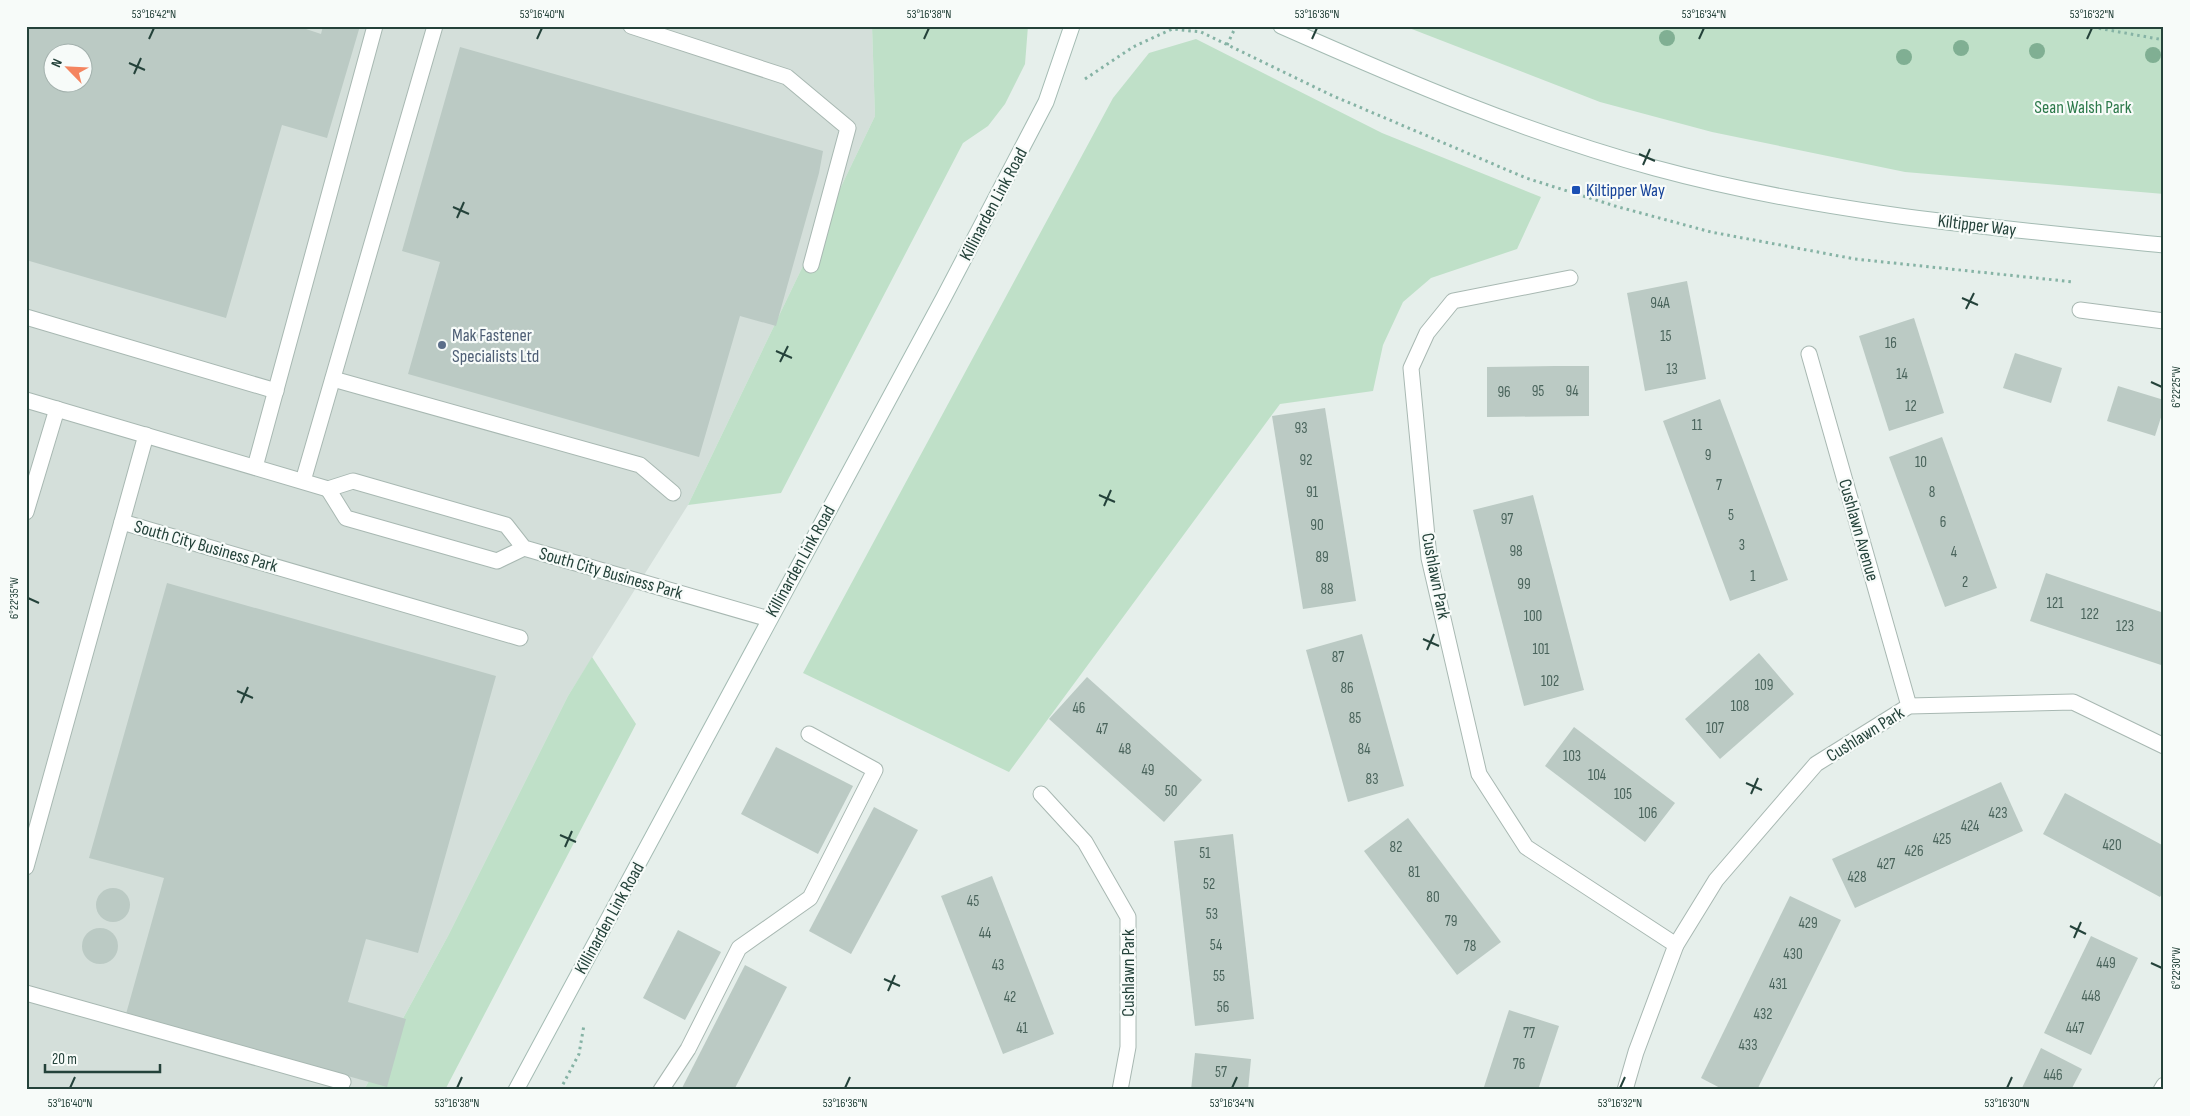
<svg xmlns="http://www.w3.org/2000/svg" width="2190" height="1116" viewBox="0 0 2190 1116" font-family="'Sofia Sans Condensed',sans-serif">
  <style>
    .built { fill: #d4dfda; fill-rule: evenodd }
    .green { fill: #bfe0c8 }
    .building { fill: #bbcac4; fill-rule: evenodd }
    .lines { fill: none; stroke-linecap: round; stroke-linejoin: round }
    .lane-casing { stroke: #a8b8b2; stroke-width: 17 }
    .street-casing { stroke: #a8b8b2; stroke-width: 17 }
    .secondary-casing { stroke: #a4bbb3; stroke-width: 17 }
    .path { stroke: #86b3a5; stroke-width: 3; stroke-dasharray: 2.5 4; stroke-linecap: butt }
    .lane { stroke: #fff; stroke-width: 15 }
    .street { stroke: #fff; stroke-width: 15 }
    .secondary { stroke: #fff; stroke-width: 15 }
    .tree { fill: #80af93 }
    .ticks { fill: none; stroke: #24423a; stroke-width: 2 }
    .transit-dot { fill: #1a4fb4; stroke: #f7fbf9; stroke-width: 2 }
    .service-dot { fill: #5c6f8a; stroke: #f7fbf9; stroke-width: 2 }
    .labels { text-anchor: middle; stroke-width: 4.5; stroke-linejoin: round; paint-order: stroke }
    .number-label { font-size: 15px; fill: #4a645c }
    .park-label { font-size: 18px; fill: #2d7a4b; stroke: #f7fbf9 }
    .transit-label { font-size: 18px; fill: #164399; stroke: #f7fbf9; text-anchor: start }
    .street-label { font-size: 18px; fill: #24423a; stroke: #f7fbf9 }
    .service-label { font-size: 18px; fill: #4e5e75; stroke: #f7fbf9; text-anchor: start }
    .neatline { fill: none; stroke: #24423a; stroke-width: 2 }
    .ticks-label { font-size: 12px; text-anchor: middle; fill: #24423a }
  </style>
  <rect width="100%" height="100%" fill="#e6efeb"/>
  <path class="built" d="M26,26h846l3,90 -187,389 -120,191 -120,240 -84,154h-338zM52,52h30v30h-30z"/>
  <g class="green">
    <polygon points="872,26 1028,26 1025,64 1005,104 988,126 963,143 781,493 688,505 875,116"/>
    <polygon points="1404,26 2164,26 2164,194 1905,172 1712,132 1600,102"/>
    <polygon points="1196,39 1382,133 1541,197 1517,249 1431,278 1403,302 1383,345 1373,391 1280,404 1009,772 803,673 1113,98 1149,53"/>
    <polygon points="592,657 636,724 445,1090 364,1090 448,936 568,696"/>
  </g>
  <g class="building">
    <path d="M26,26h271l24,8 2,-8h37l-33,112 -45,-13 -56,193 -200,-58zM52,52h30v30h-30z"/>
    <polygon points="460,47 823,151 819,173 776,326 740,316 699,457 408,374 440,262 402,251"/>
    <polygon points="1687,281 1706,379 1645,391 1627,293"/>
    <polygon points="1914,318 1944,413 1889,431 1859,336"/>
    <polygon points="2015,353 2062,368 2051,403 2003,388"/>
    <polygon points="1555,366 1589,366 1589,416 1487,417 1487,367"/>
    <polygon points="2118,386 2164,400 2164,408 2155,436 2107,421"/>
    <polygon points="1720,399 1788,580 1730,601 1663,421"/>
    <polygon points="1325,408 1356,601 1303,609 1272,416"/>
    <polygon points="1942,437 1997,588 1945,607 1889,457"/>
    <polygon points="1533,495 1584,690 1524,706 1473,510"/>
    <polygon points="2046,573 2164,613 2164,666 2030,621"/>
    <polygon points="167,583 496,676 418,953 366,939 348,1002 406,1019 387,1087 126,1014 164,878 89,858"/>
    <polygon points="1362,634 1404,786 1348,802 1306,650"/>
    <polygon points="1759,653 1794,694 1720,759 1685,719"/>
    <polygon points="1087,677 1202,780 1164,822 1049,719"/>
    <polygon points="1574,727 1675,803 1645,842 1545,766"/>
    <polygon points="776,747 853,786 818,854 741,814"/>
    <polygon points="2001,782 2023,831 1855,908 1832,859"/>
    <polygon points="2065,793 2164,846 2164,890 2160,897 2043,834"/>
    <polygon points="874,807 918,830 851,954 809,931"/>
    <polygon points="1408,818 1501,942 1457,975 1364,851"/>
    <polygon points="1233,834 1254,1019 1195,1026 1174,841"/>
    <polygon points="992,876 1054,1034 1003,1054 941,896"/>
    <circle cx="113" cy="905" r="17"/>
    <polygon points="1790,896 1841,920 1757,1090 1724,1090 1701,1078"/>
    <circle cx="100" cy="946" r="18"/>
    <polygon points="678,930 721,952 685,1020 643,998"/>
    <polygon points="2091,936 2138,958 2091,1055 2044,1033"/>
    <polygon points="745,965 787,987 734,1090 681,1090"/>
    <polygon points="1509,1010 1559,1026 1538,1090 1483,1090"/>
    <polygon points="2041,1048 2082,1069 2071,1090 2021,1090"/>
    <polygon points="1195,1053 1251,1059 1248,1090 1191,1090"/>
  </g>
  <g class="lines">
    <defs>
      <g id="lane">
        <polyline points="631,26 787,77 848,128 811,265"/>
        <polyline points="26,317 276,391"/>
        <polyline points="333,379 640,465 673,493"/>
        <polyline points="255,467 375,26"/>
        <polyline points="303,481 435,26"/>
        <polyline points="26,512 57,409"/>
        <polyline points="122,522 520,638"/>
        <polyline points="26,867 146,435"/>
        <polyline points="26,993 343,1082"/>
        <polyline points="661,1090 688,1049 739,948 810,898 875,770 809,734"/>
      </g>
      <g id="street">
        <polyline points="1570,278 1453,301 1427,333 1411,368 1429,558 1479,774 1526,847 1676,945"/>
        <polyline points="2080,310 2164,321"/>
        <polyline points="1809,354 1909,706"/>
        <polyline points="26,400 328,489 353,481 506,525 524,548 769,619"/>
        <polyline points="328,489 346,518 497,561 524,548"/>
        <polyline points="1041,794 1085,842 1128,917 1128,1047 1120,1090"/>
        <polyline points="1625,1090 1636,1052 1676,945 1716,880 1816,764 1909,706 2073,702 2164,746"/>
        <polyline points="2161,1090 2164,1085"/>
      </g>
      <g id="secondary">
        <path d="M1281,26c122,54 245,107 374,142 165,45 339,60 509,77"/>
        <polyline points="516,1090 944,297 1046,102 1072,26"/>
      </g>
    </defs>
    <use href="#lane" class="lane-casing"/>
    <use href="#street" class="street-casing"/>
    <use href="#secondary" class="secondary-casing"/>
    <g class="path">
      <polyline points="1015,26 1018,31"/>
      <polyline points="2086,26 2164,40"/>
      <polyline points="1227,45 1236,26"/>
      <polyline points="1085,79 1133,47 1172,29 1201,32 1331,95 1526,178 1615,206 1711,232 1855,259 2074,282"/>
      <polyline points="560,1090 579,1054 584,1025"/>
    </g>
    <use href="#lane" class="lane"/>
    <use href="#street" class="street"/>
    <use href="#secondary" class="secondary"/>
  </g>
  <g class="tree">
    <circle cx="1667" cy="38" r="8"/>
    <circle cx="1961" cy="48" r="8"/>
    <circle cx="2037" cy="51" r="8"/>
    <circle cx="2153" cy="55" r="8"/>
    <circle cx="1904" cy="57" r="8"/>
  </g>
  <path class="ticks" d="M149,39l5,-11M537,39l5,-11M924,39l5,-11M1312,39l5,-11M1699,39l5,-11M2087,39l5,-11M129,63l16,7M134,74l7,-16M1639,154l16,7M1643,165l7,-16M453,207l16,7M457,218l7,-16M1962,298l16,7M1966,309l8,-16M776,351l16,7M780,362l8,-16M2151,382l11,5M1099,495l16,7M1104,506l7,-16M28,598l11,5M1423,639l16,7M1427,650l7,-16M237,691l16,7M241,703l7,-16M1746,783l16,7M1751,794l7,-16M560,835l16,7M565,847l7,-16M2070,926l16,8M2074,938l7,-16M2151,963l11,5M884,979l16,7M888,991l7,-16M70,1088l5,-11M457,1088l5,-11M845,1088l5,-11M1232,1088l5,-11M1620,1088l5,-11M2007,1088l5,-11"/>
  <rect class="transit-dot" x="1571" y="185" width="10" height="10" rx="2.5"/>
  <circle class="service-dot" cx="442" cy="345" r="5"/>
  <g class="labels">
    <g class="number-label">
      <text x="1660" y="308">94A</text>
      <text x="1666" y="341">15</text>
      <text x="1891" y="348">16</text>
      <text x="1672" y="374">13</text>
      <text x="1902" y="379">14</text>
      <text x="1538" y="396">95</text>
      <text x="1572" y="396">94</text>
      <text x="1504" y="397">96</text>
      <text x="1911" y="411">12</text>
      <text x="1697" y="430">11</text>
      <text x="1301" y="433">93</text>
      <text x="1708" y="460">9</text>
      <text x="1306" y="465">92</text>
      <text x="1921" y="467">10</text>
      <text x="1719" y="490">7</text>
      <text x="1312" y="497">91</text>
      <text x="1932" y="497">8</text>
      <text x="1731" y="520">5</text>
      <text x="1507" y="524">97</text>
      <text x="1943" y="527">6</text>
      <text x="1317" y="530">90</text>
      <text x="1742" y="550">3</text>
      <text x="1516" y="556">98</text>
      <text x="1954" y="557">4</text>
      <text x="1322" y="562">89</text>
      <text x="1753" y="581">1</text>
      <text x="1965" y="587">2</text>
      <text x="1524" y="589">99</text>
      <text x="1327" y="594">88</text>
      <text x="2055" y="608">121</text>
      <text x="2090" y="619">122</text>
      <text x="1533" y="621">100</text>
      <text x="2125" y="631">123</text>
      <text x="1541" y="654">101</text>
      <text x="1338" y="662">87</text>
      <text x="1550" y="686">102</text>
      <text x="1764" y="690">109</text>
      <text x="1347" y="693">86</text>
      <text x="1740" y="711">108</text>
      <text x="1079" y="713">46</text>
      <text x="1355" y="723">85</text>
      <text x="1715" y="733">107</text>
      <text x="1102" y="734">47</text>
      <text x="1125" y="754">48</text>
      <text x="1364" y="754">84</text>
      <text x="1572" y="761">103</text>
      <text x="1148" y="775">49</text>
      <text x="1597" y="780">104</text>
      <text x="1372" y="784">83</text>
      <text x="1171" y="796">50</text>
      <text x="1623" y="799">105</text>
      <text x="1648" y="818">106</text>
      <text x="1998" y="818">423</text>
      <text x="1970" y="831">424</text>
      <text x="1942" y="844">425</text>
      <text x="2112" y="850">420</text>
      <text x="1396" y="852">82</text>
      <text x="1914" y="856">426</text>
      <text x="1205" y="858">51</text>
      <text x="1886" y="869">427</text>
      <text x="1414" y="877">81</text>
      <text x="1857" y="882">428</text>
      <text x="1209" y="889">52</text>
      <text x="1433" y="902">80</text>
      <text x="973" y="906">45</text>
      <text x="1212" y="919">53</text>
      <text x="1451" y="926">79</text>
      <text x="1808" y="928">429</text>
      <text x="985" y="938">44</text>
      <text x="1216" y="950">54</text>
      <text x="1470" y="951">78</text>
      <text x="1793" y="959">430</text>
      <text x="2106" y="968">449</text>
      <text x="998" y="970">43</text>
      <text x="1219" y="981">55</text>
      <text x="1778" y="989">431</text>
      <text x="2091" y="1001">448</text>
      <text x="1010" y="1002">42</text>
      <text x="1223" y="1012">56</text>
      <text x="1763" y="1019">432</text>
      <text x="1022" y="1033">41</text>
      <text x="2075" y="1033">447</text>
      <text x="1529" y="1038">77</text>
      <text x="1748" y="1050">433</text>
      <text x="1519" y="1069">76</text>
      <text x="1221" y="1077">57</text>
      <text x="2053" y="1080">446</text>
    </g>
    <g class="park-label">
      <text x="2083" y="113">Sean Walsh Park</text>
    </g>
    <g class="transit-label">
      <text x="1586" y="196">Kiltipper Way</text>
    </g>
    <g class="street-label">
      <text transform="translate(993 204) rotate(-62)" y="6">Killinarden Link Road</text>
      <text transform="translate(1977 225) rotate(7)" y="6">Kiltipper Way</text>
      <text transform="translate(1859 530) rotate(74)" y="6">Cushlawn Avenue</text>
      <text transform="translate(206 546) rotate(16)" y="6">South City Business Park</text>
      <text transform="translate(800 561) rotate(-61)" y="6">Killinarden Link Road</text>
      <text transform="translate(611 573) rotate(16)" y="6">South City Business Park</text>
      <text transform="translate(1436 576) rotate(79)" y="6">Cushlawn Park</text>
      <text transform="translate(1865 734) rotate(-32)" y="6">Cushlawn Park</text>
      <text transform="translate(609 918) rotate(-61)" y="6">Killinarden Link Road</text>
      <text transform="translate(1128 973) rotate(-90)" y="6">Cushlawn Park</text>
    </g>
    <g class="service-label">
      <text x="452" y="341">Mak Fastener<tspan x="452" dy="21">Specialists Ltd</tspan></text>
    </g>
  </g>
  <rect width="2190" height="1116" fill="none" stroke="#f7fbf9" stroke-width="55"/>
  <g transform="translate(68 68) rotate(294)"><circle r="24" fill="#f7fbf9" stroke="#a3b1ad"/>
  <path d="M0-4L9 19L0 12L-9 19Z" fill="#f4845f"/>
  <text y="-8" font-size="14" font-weight="bold" text-anchor="middle" fill="#24423a">N</text>
  </g>
  <path d="M45 1064v8h115v-8" fill="none" stroke="#24423a" stroke-width="2.5"/>
  <text x="52" y="1064" font-size="15" fill="#24423a" stroke="#f7fbf9" stroke-width="4" paint-order="stroke">20 m</text>
  <rect x="28" y="28" width="2134" height="1060" class="neatline"/>
  <g class="ticks-label">
    <text x="154" y="18">53°16'42"N</text>
    <text x="542" y="18">53°16'40"N</text>
    <text x="929" y="18">53°16'38"N</text>
    <text x="1317" y="18">53°16'36"N</text>
    <text x="1704" y="18">53°16'34"N</text>
    <text x="2092" y="18">53°16'32"N</text>
    <text transform="translate(2176 387) rotate(-90)" y="4">6°22'25"W</text>
    <text transform="translate(14 598) rotate(-90)" y="4">6°22'35"W</text>
    <text transform="translate(2176 968) rotate(-90)" y="4">6°22'30"W</text>
    <text x="70" y="1107">53°16'40"N</text>
    <text x="457" y="1107">53°16'38"N</text>
    <text x="845" y="1107">53°16'36"N</text>
    <text x="1232" y="1107">53°16'34"N</text>
    <text x="1620" y="1107">53°16'32"N</text>
    <text x="2007" y="1107">53°16'30"N</text>
  </g>
</svg>
